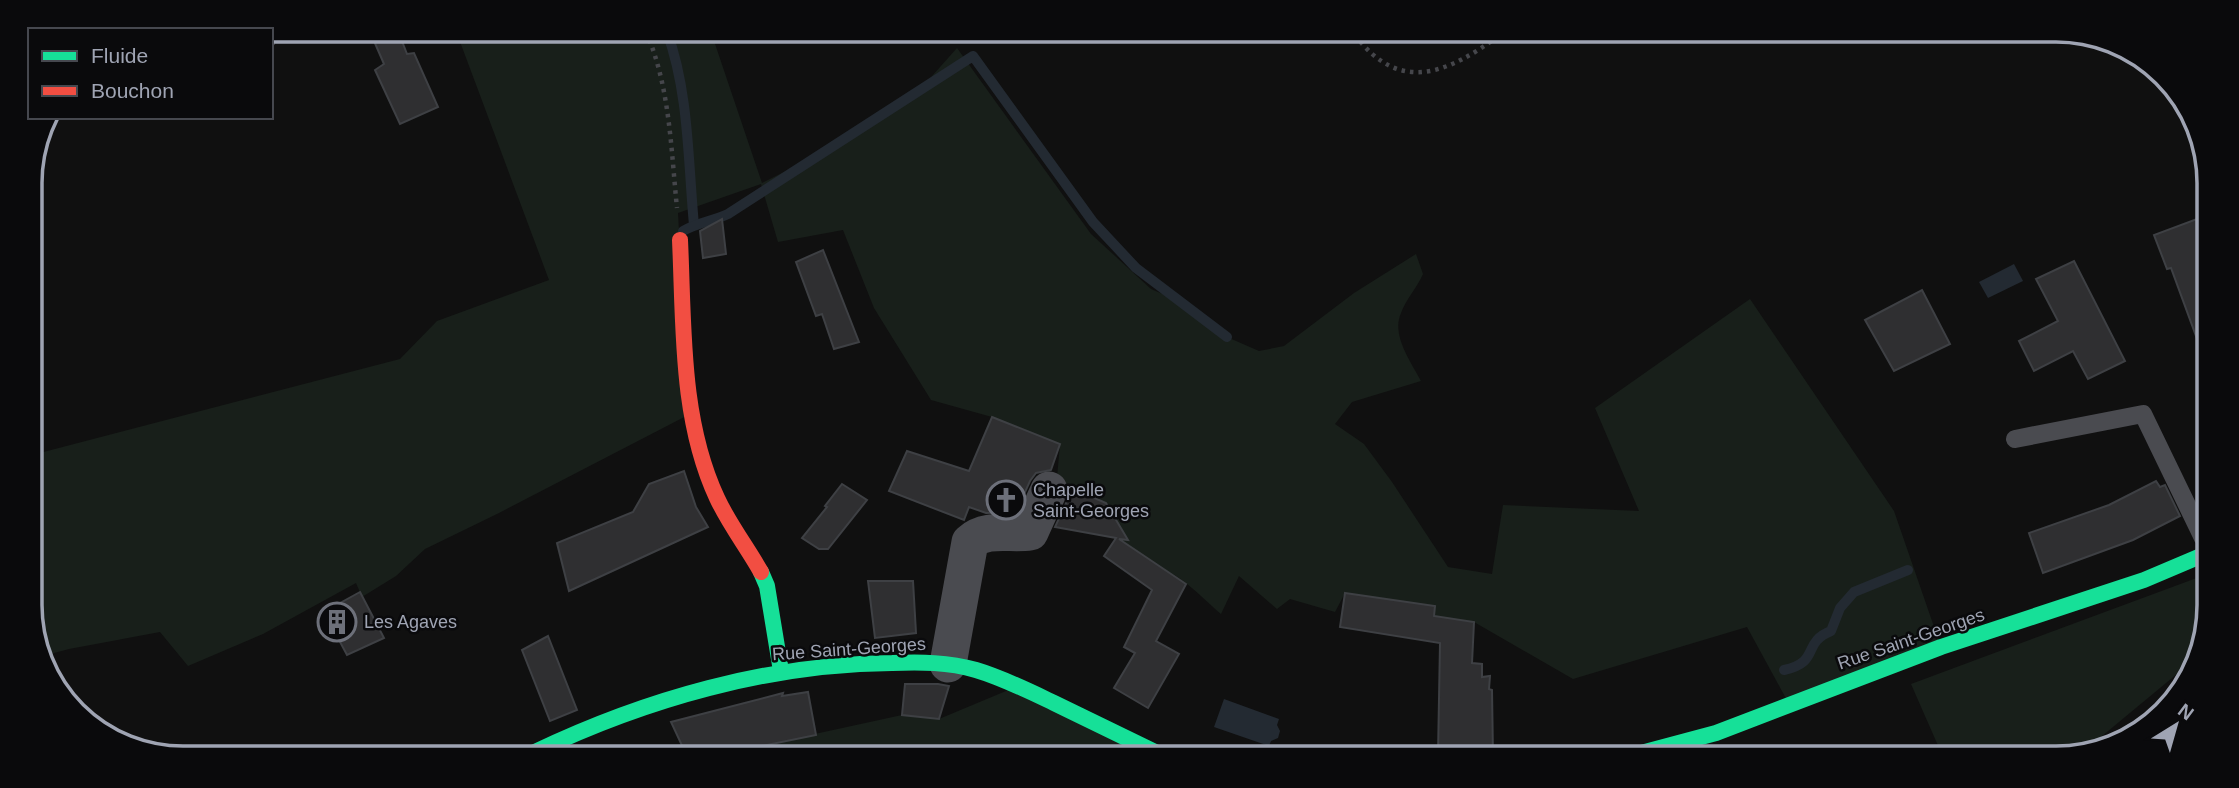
<svg xmlns="http://www.w3.org/2000/svg" width="2239" height="788" viewBox="0 0 2239 788" font-family="Helvetica,sans-serif">
  <style>
    .green { fill: #181f1a }
    .water { fill: #232a32 }
    .lines { fill: none; stroke-linecap: round; stroke-linejoin: round }
    .stream { stroke: #232a32; stroke-width: 10 }
    .building { fill: #2f2f31; stroke: #3e4044; stroke-width: 2 }
    .path { stroke: #45464b; stroke-width: 4.5; stroke-dasharray: 3.5 5; stroke-linecap: butt }
    .lane { stroke: #4a4b50; stroke-width: 18 }
    .street { stroke: #4a4b50; stroke-width: 37 }
    .fast { stroke: #16e098; stroke-width: 16 }
    .jam { stroke: #f24e42; stroke-width: 16 }
    .labels { text-anchor: middle; stroke-width: 5; stroke-linejoin: round; paint-order: stroke }
    .poi-label { font-size: 18px; fill: #9fa4b3; stroke: #0a0a0c; text-anchor: start }
    .street-label { font-size: 18px; fill: #9fa4b3; stroke: #0a0a0c }
    .rim { fill: none; stroke: #9fa4b3; stroke-width: 3.5 }
  </style>
  <rect width="100%" height="100%" fill="#101010"/>
  <g class="green">
    <path d="M456,31l255,1 51,151 96,-48 58,-41 41,-46 134,186 60,55 39,17 37,31 32,14 25,-5 70,-53 62,-39 7,20c-6,14 -17,25 -22,39 -10,22 10,49 20,68l-69,21 -17,22 29,20 28,38 56,85 44,7 11,-69 136,6 -44,-103 155,-109 144,212 47,136 -152,57 -42,-77 -174,52 -99,-57 -40,-6v-10l-89,-13 -10,19 -45,-13 -13,10 -38,-33 -18,38c-17,-14 -45,-46 -68,-46l-11,15 -25,-39 8,-9 -10,-16 -8,7 -17,-31 -30,-13 -4,7 4,-45 -68,-27 -61,-17 -57,-92 -31,-78 -65,12 -17,-58 -83,29 9,160 5,40 -193,100 -74,36 -29,27 -34,21 -6,-14 -93,51 -75,32 -28,-34 -91,17 -26,7 -10,-21 -1,-180 368,-96 37,-38 112,-41z"/>
    <polygon points="2202,576 2201,654 2084,751 2066,758 1943,757 1911,684"/>
    <polygon points="1018,686 1162,754 728,753 902,715 939,719"/>
  </g>
  <g class="water">
    <polygon points="2014,264 2023,281 1988,298 1979,282"/>
    <polygon points="1224,699 1279,719 1277,725 1280,731 1278,738 1271,741 1269,746 1214,727"/>
  </g>
  <g class="lines">
    <g class="stream">
      <path d="M667,32c22,60 21,130 27,193"/>
      <path d="M683,231c14,-8 30,-10 45,-17l245,-158 120,166 43,46 91,69"/>
      <path d="M1784,670c37,-8 17,-27 47,-39l9,-23 14,-16 54,-22"/>
    </g>
  </g>
  <g class="building">
    <polygon points="398,31 407,54 414,53 438,107 400,124 375,70 384,64 374,41"/>
    <polygon points="722,219 726,254 703,258 700,231"/>
    <polygon points="2197,219 2207,244 2205,354 2203,355 2171,268 2167,269 2154,235"/>
    <polygon points="823,250 859,342 834,349 822,314 816,316 796,262"/>
    <polygon points="2074,261 2125,361 2088,379 2073,351 2034,371 2019,341 2058,321 2036,279"/>
    <polygon points="1922,290 1950,344 1894,371 1865,320"/>
    <polygon points="992,417 1060,444 1051,470 1036,473 1030,481 1016,512 986,513 969,507 964,520 889,491 907,451 969,471"/>
    <polygon points="684,471 696,507 708,527 569,591 557,543 633,512 649,484"/>
    <polygon points="2156,481 2160,487 2165,485 2180,516 2133,540 2043,573 2029,533 2109,505"/>
    <polygon points="842,484 867,500 828,549 819,549 802,538 827,507 825,506"/>
    <polygon points="1069,487 1106,503 1128,540 1119,539 1186,584 1156,641 1179,654 1148,708 1114,688 1135,653 1124,647 1152,590 1104,556 1116,538 1055,527 1068,499"/>
    <polygon points="868,581 913,581 916,633 875,638"/>
    <polygon points="360,592 384,638 347,655 324,612"/>
    <polygon points="1345,593 1435,606 1434,616 1474,622 1472,663 1482,664 1482,677 1490,676 1489,689 1492,690 1493,756 1438,755 1440,643 1340,627"/>
    <polygon points="548,636 577,710 550,721 522,650"/>
    <polygon points="905,684 938,684 949,686 939,719 902,715"/>
    <polygon points="808,692 816,735 727,753 685,752 671,722 783,693 782,696"/>
  </g>
  <g class="lines">
    <g class="path">
      <path d="M646,32c24,54 25,118 31,176"/>
      <path d="M1355,35c45,60 93,38 145,0"/>
      <polyline points="271,44 302,30"/>
    </g>
    <polyline class="lane" points="2015,439 2143,414 2203,538"/>
    <path class="street" d="M948,664l22,-122c17,-15 40,-7 60,-10l19,-42"/>
    <g class="fast">
      <polyline points="761,572 767,586 781,671"/>
      <path d="M535,752c111,-53 234,-88 357,-89 29,-1 56,-1 84,7 27,8 53,21 78,33 35,17 70,34 105,51"/>
      <polyline points="1630,756 1716,733 1941,647 2144,580 2203,555"/>
    </g>
    <path class="jam" d="M680,240c4,85 0,179 37,258 12,26 30,49 44,74"/>
  </g>
  <defs>
    <symbol id="church-ring" viewBox="-11 -11 22 22"><circle r="9.5" fill="#0a0a0c" stroke="#6d707a" stroke-width="1.5"/><path d="M-1.2-6h2.4v3.5h3.3v2.4h-3.3V6h-2.4V-.1h-3.3v-2.4h3.3Z" fill="#6d707a"/></symbol>
    <symbol id="building-ring" viewBox="-11 -11 22 22"><circle r="9.5" fill="#0a0a0c" stroke="#6d707a" stroke-width="1.5"/><path d="M-4-6H4V6H1V3H-1V6H-4ZM-2.5-4.3h1.7v1.8h-1.7ZM.8-4.3h1.7v1.8H.8ZM-2.5-1h1.7V.8h-1.7ZM.8-1h1.7V.8H.8Z" fill="#6d707a"/></symbol>
  </defs>
  <g fill-rule="evenodd">
    <use href="#church-ring" x="984" y="478" width="44" height="44"/>
    <use href="#building-ring" x="315" y="600" width="44" height="44"/>
  </g>
  <g class="labels">
    <g class="poi-label">
      <text x="1033" y="496">Chapelle<tspan x="1033" dy="21">Saint-Georges</tspan></text>
      <text x="364" y="628">Les Agaves</text>
    </g>
    <g class="street-label">
      <text transform="translate(1911 639) rotate(-19)" y="6">Rue Saint-Georges</text>
      <text transform="translate(849 649) rotate(-4)" y="6">Rue Saint-Georges</text>
    </g>
  </g>
  <path d="M0 0H2239V788H0ZM183 42H2056A141 141 0 0 1 2197 183V605A141 141 0 0 1 2056 746H183A141 141 0 0 1 42 605V183A141 141 0 0 1 183 42Z" fill="#0a0a0c" fill-rule="evenodd"/>
  <path class="rim" d="M183 42H2056A141 141 0 0 1 2197 183V605A141 141 0 0 1 2056 746H183A141 141 0 0 1 42 605V183A141 141 0 0 1 183 42Z"/>
  <rect x="28" y="28" width="245" height="91" fill="#0a0a0c" stroke="#46484f" stroke-width="2"/>
  <rect x="42" y="51" width="35" height="10" fill="#16e098" stroke="#46484f" stroke-width="2"/>
  <text x="91" y="63" font-size="21" fill="#9fa4b3">Fluide</text>
  <rect x="42" y="86" width="35" height="10" fill="#f24e42" stroke="#46484f" stroke-width="2"/>
  <text x="91" y="98" font-size="21" fill="#9fa4b3">Bouchon</text>
  <g transform="translate(2176 725) rotate(37)" stroke="#0a0a0c" stroke-width="5" paint-order="stroke">
  <path d="M0-5L12 26L0 18L-12 26Z" fill="#9fa4b3"/>
  <text y="-10" font-size="19" font-weight="bold" text-anchor="middle" fill="#9fa4b3">N</text>
  </g>
</svg>
